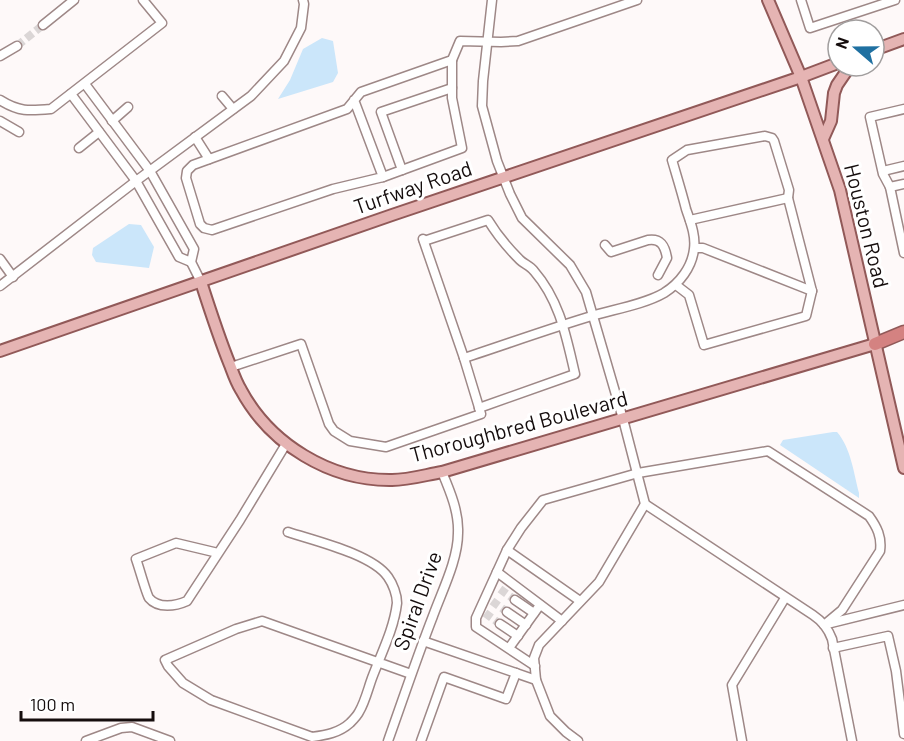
<svg xmlns="http://www.w3.org/2000/svg" width="904" height="741" viewBox="0 0 904 741" font-family="Barlow,sans-serif">
  <style>
    .water { fill: #cbe6fa }
    .lines { fill: none; stroke-linecap: round; stroke-linejoin: round }
    .minor-tunnel { stroke: #dbd6d6; stroke-width: 8; stroke-dasharray: 8 4; stroke-linecap: butt }
    .minor-casing { stroke: #9e8887; stroke-width: 11 }
    .major-casing { stroke: #915958; stroke-width: 14 }
    .highway-casing { stroke: #915958; stroke-width: 15 }
    .minor { stroke: #fff; stroke-width: 8 }
    .major { stroke: #e5b4b3; stroke-width: 10 }
    .highway { stroke: #d48281; stroke-width: 12 }
    .labels { text-anchor: middle; stroke-width: 6; stroke-linejoin: round; paint-order: stroke }
    .street-label { font-size: 21px; fill: #150d0d; stroke: #fff }
  </style>
  <rect width="100%" height="100%" fill="#fef9f9"/>
  <g class="water">
    <polygon points="322,38 333,41 338,73 333,82 278,99 290,80 303,49"/>
    <polygon points="129,224 141,225 154,247 149,268 96,262 92,255 93,248"/>
    <path d="M833,432h4c14,16 17,42 22,61v5l-79,-53 3,-5z"/>
  </g>
  <g class="lines">
    <g class="minor-tunnel">
      <polyline points="17,46 43,25"/>
      <polyline points="500,589 515,600"/>
      <polyline points="492,601 507,612"/>
      <polyline points="485,613 500,624"/>
    </g>
    <defs>
      <g id="minor">
        <polyline points="492,0 483,81 482,106 497,161 510,194 522,218 570,265 586,292 623,419 645,504 599,582 539,645 534,658 536,680 550,716 566,732 578,741"/>
        <polyline points="801,0 810,28 895,0"/>
        <polyline points="43,25 74,0"/>
        <polyline points="0,56 17,46"/>
        <polyline points="85,84 150,171 194,249 191,262 201,282"/>
        <polyline points="71,94 136,181 179,257 191,262"/>
        <polyline points="222,96 233,109"/>
        <path d="M0,100c19,12 29,11 51,9l111,-86 -19,-23"/>
        <polyline points="354,100 383,177 333,189 212,230 204,228 200,224 186,178 187,171 193,165 347,109 361,92 452,60 460,41 501,42 518,41 637,0"/>
        <polyline points="0,121 19,132"/>
        <polyline points="112,121 128,107"/>
        <polyline points="195,137 209,159"/>
        <polyline points="79,148 99,132"/>
        <polyline points="402,170 381,112 452,88"/>
        <polyline points="883,171 904,166"/>
        <polyline points="383,177 462,148 452,98 452,60"/>
        <polyline points="904,184 890,187 904,253"/>
        <polyline points="890,187 883,174 870,117 904,109"/>
        <polyline points="690,220 788,198"/>
        <path d="M424,241l64,-21c9,15 19,27 32,40 4,4 10,6 14,11 26,30 32,65 41,103l-96,34"/>
        <path d="M605,245l6,7 37,-12c13,-2 17,6 19,18l-9,17"/>
        <polyline points="695,248 703,248 812,291"/>
        <polyline points="0,259 13,277"/>
        <polyline points="0,286 136,181 251,96 284,61 301,28 304,4 303,0"/>
        <path d="M464,358c43,-14 87,-30 131,-43 21,-6 50,-11 69,-22 16,-10 28,-26 30,-44 2,-14 -4,-28 -8,-40 -4,-16 -9,-32 -14,-49l15,-10 78,-14 7,2 2,3 15,49 -1,8 24,93 -6,25 -102,29 -15,-50 -13,-10"/>
        <polyline points="231,367 301,344 329,424 334,431 350,441 386,447 481,414 464,358 423,239"/>
        <path d="M645,504l168,111c9,6 15,13 19,24l20,102"/>
        <path d="M288,532c27,9 84,22 100,45 5,7 9,18 9,26 -3,26 -16,51 -25,75 -4,11 -7,24 -13,34 -2,4 -6,8 -9,11 -11,10 -24,12 -38,14l-101,-37 -28,-17 -15,-17 -3,-6 71,-31 26,-8 149,53"/>
        <polyline points="507,550 580,601"/>
        <path d="M218,553l-42,-10 -40,16c3,8 10,34 13,39 9,11 27,8 38,3l53,-81 46,-76"/>
        <polyline points="497,572 562,621"/>
        <polyline points="515,600 534,613"/>
        <polyline points="507,612 526,625"/>
        <polyline points="500,624 518,636"/>
        <polyline points="827,624 904,605"/>
        <polyline points="423,641 536,680"/>
        <polyline points="509,648 540,605"/>
        <polyline points="833,648 888,636 896,671 904,734"/>
        <path d="M535,666l-59,-39v-9l31,-68 14,-22 22,-28 95,-27 130,-22 101,65c8,11 13,21 11,35l-38,59 -18,15"/>
        <polyline points="86,741 121,728 132,727 170,741"/>
        <path d="M388,741c15,-42 29,-84 45,-125 9,-25 25,-56 25,-83 1,-21 -8,-42 -16,-61"/>
        <polyline points="421,741 444,677 506,699 516,673"/>
        <polyline points="742,741 732,685 785,598"/>
      </g>
      <g id="major">
        <polyline points="768,0 801,77 840,190 904,468"/>
        <polyline points="874,50 904,39"/>
        <polyline points="823,139 831,121 834,93 837,85 850,66"/>
        <path d="M201,282c9,28 18,56 29,83 3,8 6,17 11,25 29,54 89,91 151,90 16,0 33,-5 50,-8l433,-128"/>
        <polyline points="0,351 392,215 801,77 838,63"/>
      </g>
      <polyline id="highway" points="875,344 904,332"/>
    </defs>
    <use href="#minor" class="minor-casing"/>
    <use href="#major" class="major-casing"/>
    <use href="#highway" class="highway-casing"/>
    <use href="#minor" class="minor"/>
    <use href="#major" class="major"/>
    <use href="#highway" class="highway"/>
  </g>
  <g class="labels">
    <g class="street-label">
      <text transform="translate(413 188) rotate(-19)" y="7">Turfway Road</text>
      <text transform="translate(866 226) rotate(76)" y="7">Houston Road</text>
      <text transform="translate(519 427) rotate(-15)" y="7">Thoroughbred Boulevard</text>
      <text transform="translate(418 601) rotate(-70)" y="7">Spiral Drive</text>
    </g>
  </g>
  <g transform="translate(856 48) rotate(290)"><circle r="28" fill="#ffffff" stroke="#a19e9e" stroke-width="1.5"/>
  <path d="M0-4.5L10 22L0 15L-10 22Z" fill="#1f70a1"/>
  <text y="-9" font-size="16" font-weight="bold" text-anchor="middle" fill="#150d0d">N</text>
  </g>
  <path d="M21 711v9h132v-9" fill="none" stroke="#150d0d" stroke-width="3"/>
  <text x="30" y="711" font-size="18" fill="#150d0d" stroke="#ffffff" stroke-width="4.5" paint-order="stroke">100 m</text>
</svg>
